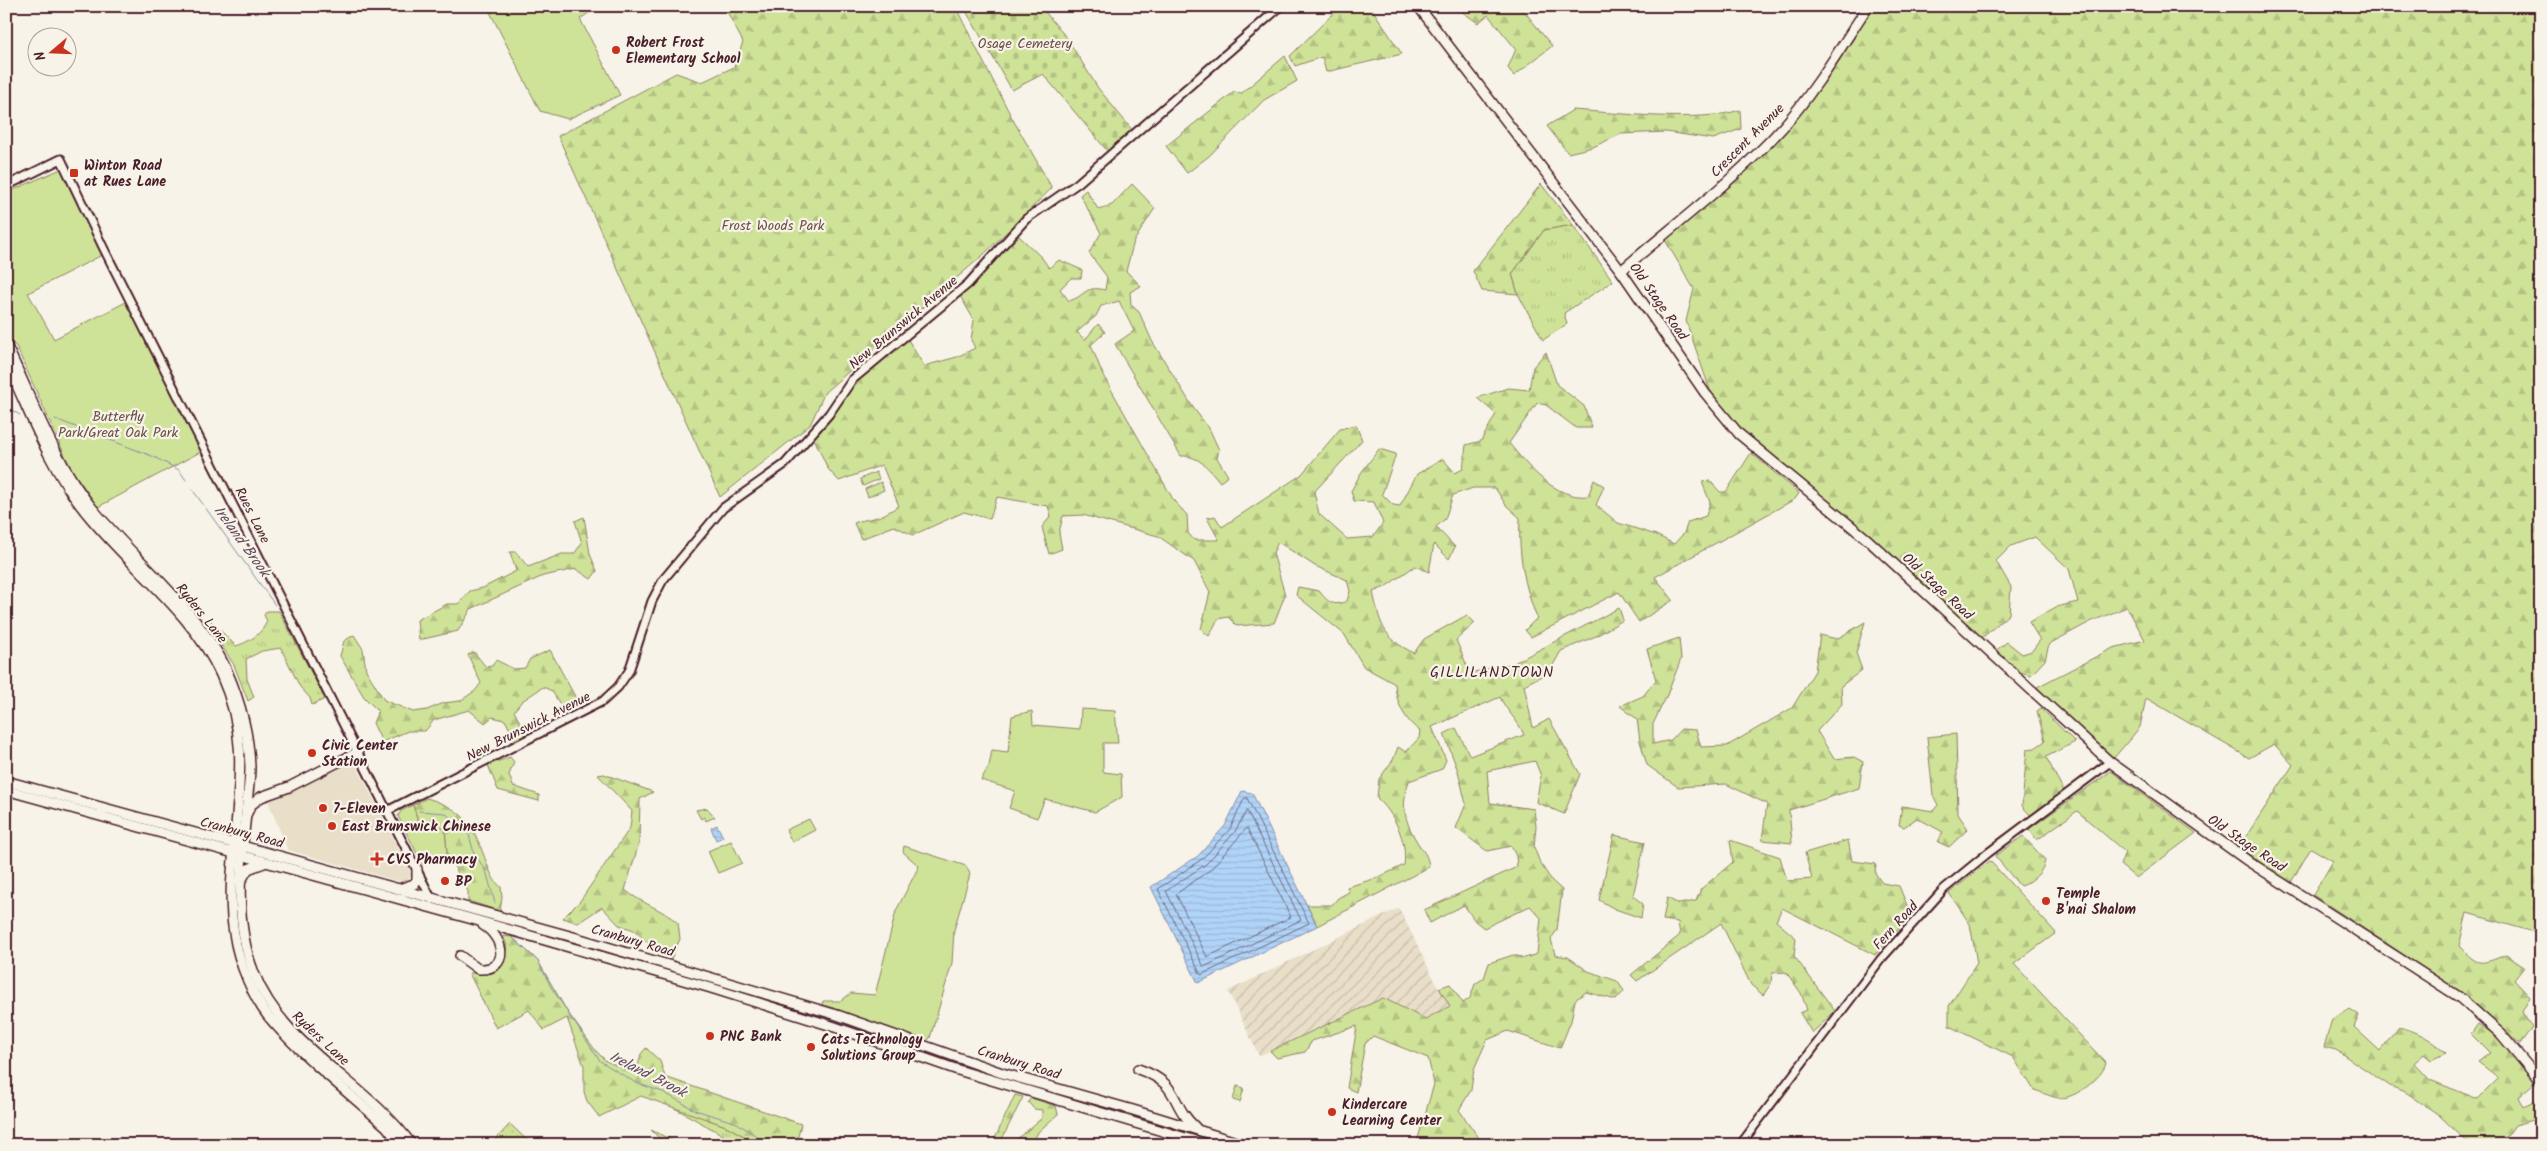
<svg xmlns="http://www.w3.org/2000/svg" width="2547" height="1151" viewBox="0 0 2547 1151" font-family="Kalam,sans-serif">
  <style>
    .built { fill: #e9dec8 }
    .industrial { fill: url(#industrial-furrows) }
    .grass { fill: url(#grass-tufts); stroke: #8c8162 }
    .forest { fill: url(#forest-firs); stroke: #8c8162 }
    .cemetery { fill: url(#cemetery-stones); stroke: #8c8162 }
    .park { fill: #cfe398; stroke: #8c8162 }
    .garden { fill: url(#garden-dots); stroke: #8c8162 }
    .water { fill: url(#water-rules); stroke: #878ca6 }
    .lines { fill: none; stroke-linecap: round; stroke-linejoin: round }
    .shore { stroke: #73677d; stroke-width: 1 }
    .stream { stroke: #878ca6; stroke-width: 1 }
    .minor-casing { stroke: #4a1f2b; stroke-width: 11 }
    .major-casing { stroke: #4a1f2b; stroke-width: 12 }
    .minor { stroke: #f7f3e8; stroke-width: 7 }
    .major { stroke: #f7f3e8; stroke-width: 9 }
    .poi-dot { fill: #c8321e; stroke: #f7f3e8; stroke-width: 2 }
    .labels { text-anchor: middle; stroke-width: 4.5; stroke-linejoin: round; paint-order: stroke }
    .poi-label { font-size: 14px; font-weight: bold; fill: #4a1f2b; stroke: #f7f3e8; text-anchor: start }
    .park-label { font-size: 14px; fill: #6b5046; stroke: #f7f3e8 }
    .street-label { font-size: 14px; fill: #4a1f2b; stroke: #f7f3e8 }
    .water-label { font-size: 15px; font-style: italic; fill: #644c5e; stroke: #f7f3e8 }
    .neighbourhood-label { font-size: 15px; letter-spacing: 1px; fill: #4a1f2b; stroke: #f7f3e8 }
  </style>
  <defs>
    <pattern id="industrial-furrows" width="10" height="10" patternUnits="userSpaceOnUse" patternTransform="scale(1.25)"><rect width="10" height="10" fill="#e9dec8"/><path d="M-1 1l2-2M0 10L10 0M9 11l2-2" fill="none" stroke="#c9beac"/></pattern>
    <pattern id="grass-tufts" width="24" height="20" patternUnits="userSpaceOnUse" patternTransform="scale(1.25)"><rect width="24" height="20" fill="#cfe398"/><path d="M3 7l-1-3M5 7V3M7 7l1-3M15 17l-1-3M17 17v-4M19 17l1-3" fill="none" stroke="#b3c283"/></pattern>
    <pattern id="forest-firs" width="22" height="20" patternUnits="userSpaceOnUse" patternTransform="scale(1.25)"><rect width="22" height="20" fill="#cfe398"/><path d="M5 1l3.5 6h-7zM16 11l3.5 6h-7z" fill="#b3c283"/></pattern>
    <pattern id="cemetery-stones" width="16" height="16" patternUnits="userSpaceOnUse" patternTransform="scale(1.25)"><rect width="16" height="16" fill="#cfe398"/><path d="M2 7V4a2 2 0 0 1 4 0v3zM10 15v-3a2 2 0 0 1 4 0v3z" fill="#b3c283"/></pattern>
    <pattern id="garden-dots" width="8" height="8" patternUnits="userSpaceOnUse" patternTransform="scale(1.25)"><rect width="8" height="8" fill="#cfe398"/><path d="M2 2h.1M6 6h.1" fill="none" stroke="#b3c283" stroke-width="1.8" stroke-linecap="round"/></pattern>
    <pattern id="water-rules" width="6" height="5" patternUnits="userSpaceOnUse" patternTransform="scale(1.25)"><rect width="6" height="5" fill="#b0d4f8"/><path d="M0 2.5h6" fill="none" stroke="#99b6d5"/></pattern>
  </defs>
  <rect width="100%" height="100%" fill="#f7f3e8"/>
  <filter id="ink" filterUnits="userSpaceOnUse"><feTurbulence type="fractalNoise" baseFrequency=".02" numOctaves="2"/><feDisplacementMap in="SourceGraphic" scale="10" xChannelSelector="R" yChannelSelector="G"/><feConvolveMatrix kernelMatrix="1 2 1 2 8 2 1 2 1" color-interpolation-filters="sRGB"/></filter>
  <g filter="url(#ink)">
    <polygon class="built" points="354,761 412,875 405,883 288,850 267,799"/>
    <polygon class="industrial" points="1399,908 1435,981 1450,1006 1425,1019 1382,998 1259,1056 1228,991"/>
    <g class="grass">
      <polygon points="1573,225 1613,281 1564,313 1567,324 1543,340 1518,294 1512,274 1544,230"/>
      <path d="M267,611h12l46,88 -13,6 -2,-7 -10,-11 -19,-39 -19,3 -16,8 1,20 7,18 -6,4 -14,-36 -28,-44 3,-2 27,27c13,-4 26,-12 31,-25l-3,-6z"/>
      <polygon points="669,1105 726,1126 760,1145 742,1145 735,1139 726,1142 723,1135"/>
    </g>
    <g class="forest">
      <polygon points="724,6 955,6 1012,118 1052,188 982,256 825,392 810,425 720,497 558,136 676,73 702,82 734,67 743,42"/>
      <polygon points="1341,6 1370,6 1402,54 1326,72 1322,57 1295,66 1290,56"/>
      <polygon points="1454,6 1520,6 1552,46 1514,76 1508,68 1516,49 1488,15 1478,23"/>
      <path d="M1873,6h668v928l-74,-21 -8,33c20,21 20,19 47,9l18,12 -10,13 16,17 -8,15 10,16 -12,17 -52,-48 -155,-102 20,-34 -22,-13 -21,36 -51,-37 54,-82 -19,-21 -25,14 -103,-60 -6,29 -27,32 -31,-27 -45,-45 76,-39 32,-8 -18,-33 -37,15 -41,22 -4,16 -14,15 -15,-4 -21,-20 12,-9 15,12 10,-3 8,-11 -11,-18 27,-15 22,-5 -9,-33 -34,-32 -24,9 -15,15 15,26 -2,27 -27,24 -112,-102 -122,-99 -16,-17 -22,-30 -24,-69 8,-32 -29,-49 76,-63 53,-57z"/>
      <polygon points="1285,56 1297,81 1264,100 1209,156 1187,173 1166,146 1234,92 1242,93"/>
      <path d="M1573,110c44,3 127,13 167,0l1,19 -28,10 -47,-7 -45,2 -28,13 -25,6 -21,-27z"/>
      <path d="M1132,184l23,24 -21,33 -8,30 15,15 -11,6 1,13 8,7 13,29 42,68 15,19 10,22 -2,8 11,18 -8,6c-11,-13 -21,-27 -39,-26l-66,-112 19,-13 -15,-30 -18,5 -5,10 -19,16 8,8 13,-16 7,8 -14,13 12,30 71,126 13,14 1,18 6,7h25l-12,-22 8,-2 7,11 79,-52 39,-46 16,-4 6,15 -48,52 5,22 28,25 26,-2 10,-14 -9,-21 -20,-1 -3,-10 10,-18 18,-24 17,5 -14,40 11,11 7,1 17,-32 26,-15 12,14 8,-4 3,-24 15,-4 15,-27 -19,-16 31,-10 21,2 4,-23 13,-15 11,33 27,21 8,22h-16l-30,-23 -9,-2 -28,40c18,23 47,57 79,53l6,-16 10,6 -8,19 22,18 38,12 18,9 10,-11 4,-11 18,-6 4,-14 -8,-20 8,-1 10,11h6l25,-39 48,40 -4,6 -140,78 18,23 -34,22 -20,-30 -88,45 -6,-7 12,-12c-13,-32 -19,-65 -17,-100l-14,-13 -11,-17h-22l-20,7 -8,24 -9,8 19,20 -6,12 -15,-15 -5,28 -14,-6 -30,21 -12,5c7,31 9,46 41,61l10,-14 43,-24 8,8 -19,17 14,33 44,-10 105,-55 4,12 -27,16 -35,15 -12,21 -25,13 9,43 16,-9 31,55 -16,40 -28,-12 5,-26 -6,-15 -48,10 3,32 44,6 2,17 -2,21 6,16 12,18 10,9 -5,40 -6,9 4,16 13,2 20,14 29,10 7,10 -8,9 -30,-8 -11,8 -4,21 -11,27 -52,-17 -21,9 -13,29 -3,21 -12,20 25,35h-68l18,-61 -6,-26 -55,-22 -8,8 -9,48 -9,-4 10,-62 -45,15 -7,11 -28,6 -7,-7 113,-53 42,21 25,-13 -11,-18 11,-4 13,19 7,-5 5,-14 9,-6 5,-15 24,-8 12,3 12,-4 4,-36 -11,-12 -46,22 -9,-7 -11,-16 -34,18 -6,-13 93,-43 -1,-11 -5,-10 -24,5 -31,-23 10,-24 -8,-33 -14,-37 12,-6 14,28 54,-21c-6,-15 -18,-24 -24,-38l-68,30 14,33 -4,9 -33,12c-9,25 -4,42 10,64 6,8 9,12 10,22l-112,59 -10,-21h25l6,-7 11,-6 -2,-5 30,-9 27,-13c4,-23 -10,-52 -27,-67l2,-19 14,-19 5,-13 8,5 13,-14 1,-7c-15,-10 -24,-28 -25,-47l-31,-17 -20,-33 -48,-39 2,-8 21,4c9,11 14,16 28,10l3,-10 -3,-11 -32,-14 -37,-24 -5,11 12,42 -11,28 -37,3 -9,-9 -10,2 -9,17 -8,-7 9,-37 -16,-31 -36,-25 -75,-21 -20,1 -4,17 3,16 -13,5 -7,-27 9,-11 -3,-10 -51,-9 -7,22 -26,-7 -51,23 -19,-9 -33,13 -7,-16c7,-3 12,-3 19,-5 9,-1 18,-8 26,-12l-17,-41 -43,16 -11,-12 -15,-33 39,-51 55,-47 17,28 33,-9 18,-9 -4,-8 3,-20 -15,-26 60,-58 23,22 7,10 10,-8 23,10 -1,8h-10l-11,11 9,12c17,-5 15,-16 36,-11l2,-13 -18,-24 12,-20 -21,-38 6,-5 12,19 14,-4z"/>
      <polygon points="1541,184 1573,225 1544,230 1512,274 1518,294 1482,291 1473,271"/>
      <polygon points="584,517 590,554 597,571 591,579 576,569 543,576 471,609 458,631 419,640 417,620 447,604 458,604 470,591 483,588 516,571 510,552 516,552 528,567 562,554 574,554 582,543 575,521"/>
      <polygon points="1865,622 1856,653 1862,670 1841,686 1842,704 1817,731 1834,759 1854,757 1863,762 1859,788 1789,810 1792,843 1762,840 1767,804 1726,784 1678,787 1647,765 1640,741 1637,719 1620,706 1643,696 1656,680 1647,649 1679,638 1681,659 1667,695 1653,724 1653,744 1671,740 1681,729 1696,730 1701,747 1727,746 1792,708 1815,671 1820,635 1837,639"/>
      <polygon points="354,635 363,649 366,670 384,700 413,712 427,710 443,703 460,701 475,691 481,683 468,655 474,652 486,667 492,666 496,660 514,669 525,668 530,659 550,650 579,704 566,714 552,691 543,687 522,701 514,711 527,736 516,741 505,720 492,717 485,723 469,710 434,720 425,731 408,731 382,742 373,723 378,711 364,697 340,656 344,641"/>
      <polygon points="2041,708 2075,742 2046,757 2064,791 2032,817 2022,806 2027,749 2035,748 2045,741 2037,711"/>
      <polygon points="1956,734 1958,814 1968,829 1949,847 1938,842 1943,832 1917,818 1904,827 1899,825 1902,806 1933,811 1938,805 1933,795 1927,737"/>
      <polygon points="510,757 514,762 509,775 513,786 539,795 539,801 498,790 488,765"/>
      <polygon points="2111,771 2196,833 2136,878 2120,865 2125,852 2077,811 2037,840 2029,829"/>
      <path d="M604,774l49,18 -13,7 -1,44 -14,47c17,14 36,18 53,33l2,16 -9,20 -23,-16 -14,-13 -15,-5 -17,-18 -24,16 -15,-5 17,-17 50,-73 2,-17 -34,-36z"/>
      <path d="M427,798c41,13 46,28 60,66 4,9 6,17 14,23l1,11 -2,13 -32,-10v-10l-21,-37 -2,-25 -27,-8 -5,-16z"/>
      <polygon points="1614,835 1645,842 1633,896 1643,904 1641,918 1615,909 1599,900"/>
      <path d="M2023,836l22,24c-1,12 -14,23 -25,26l-25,-30z"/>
      <polygon points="1730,840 1780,857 1787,881 1812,879 1805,853 1848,840 1852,861 1876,864 1875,873 1882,883 1899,886 1911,915 1875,955 1782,908 1776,921 1796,938 1794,956 1835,1011 1812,1033 1800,1013 1807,1010 1801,993 1786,972 1772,973 1771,984 1763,995 1751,985 1721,923 1637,981 1631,975 1680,935 1678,922 1663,920 1667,898 1679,904 1696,901 1701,889 1733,862"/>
      <path d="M1990,861l66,72 -42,31 92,99c-3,14 -30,35 -45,35 -9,0 -19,-6 -27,-8l-21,-33 -64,-31v-20l28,-43 -7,-39 -21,-31z"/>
      <polygon points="503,936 512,937 538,961 568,1013 596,1051 606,1061 636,1074 641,1054 646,1048 660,1061 665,1077 801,1124 796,1145 760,1145 726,1126 641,1096 599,1117 587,1101 584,1092 584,1066 567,1018 544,1030 529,1010 496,1028 469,973 486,974 501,968 507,946"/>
      <path d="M2350,1009l9,6 -5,12 26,24 19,-24c18,4 34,13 47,26l-15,7 -7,-6 -10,9 16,17 48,19 21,-21 -21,-16 12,-9 -19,-19 7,-10 37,24 19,35 -16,14 5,10 18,-8v19l-26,7 -14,20h-31l-31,-30 -32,-22 -17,-7 -54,-36 -12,-3 8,-28z"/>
      <polygon points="2541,1041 2541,1071 2534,1053"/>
      <polygon points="1015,1095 1023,1097 999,1145 992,1145"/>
      <polygon points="1031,1098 1056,1106 1058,1114 1038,1132 1032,1145 1010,1145 1042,1118 1042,1110 1034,1109 1028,1102"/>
      <polygon points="651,1130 682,1145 666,1145"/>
    </g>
    <polygon class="cemetery" points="963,6 1040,6 1066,37 1098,88 1133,131 1109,153 1043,74 1012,90"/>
    <g class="park">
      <polygon points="487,6 599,6 580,19 620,95 568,119 540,111"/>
      <polygon points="61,169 102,255 28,293 54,339 126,302 202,451 98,507 71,469 16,346 11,343 6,332 6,193"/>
      <polygon points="876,472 879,479 863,486 860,479"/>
      <polygon points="881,482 884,490 868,497 865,489"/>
      <polygon points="1081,709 1115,711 1118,743 1103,743 1103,772 1121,774 1122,797 1095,812 1045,799 1037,818 1009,808 1015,791 981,780 989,766 992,750 1008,752 1012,716 1032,711 1033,725 1080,729"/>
      <polygon points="413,805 418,821 445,829 447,854 423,865 398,816 401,811"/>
      <polygon points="707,808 715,817 706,821 704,817 701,819 696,810"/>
      <polygon points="809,819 815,830 792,842 786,830"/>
      <polygon points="731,841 742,863 718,873 708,851"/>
      <polygon points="904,846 966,866 970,874 954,930 952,963 930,1038 926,1042 821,1007 823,1001 841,1001 851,993 875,995 896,911 919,866 903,852"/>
    </g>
    <g class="garden">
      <polygon points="1237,1086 1244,1088 1240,1102 1233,1100"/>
      <polygon points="510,1124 530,1143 528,1145 486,1145 489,1141 494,1141"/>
    </g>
    <g class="water">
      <polygon points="1242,791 1252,793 1317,926 1198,983 1151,887 1198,856 1225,826"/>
      <polygon points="717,825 723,837 716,840 711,828"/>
    </g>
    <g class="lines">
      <g class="shore">
        <polygon points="1247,798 1309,923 1201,975 1158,889 1202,859 1230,829 1244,799"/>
        <polygon points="1247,811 1301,920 1204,967 1166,891 1206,864 1234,833"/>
        <polygon points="1247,828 1291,917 1207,957 1176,894 1211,869"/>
      </g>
      <g class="stream">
        <polyline points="6,407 20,415"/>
        <polyline points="55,419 152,456 179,470 186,480"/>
        <polyline points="192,489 275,605"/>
        <polyline points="419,811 445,813 469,835 474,853 486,871 495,903"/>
        <polyline points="512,937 538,961 551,987 600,1061 636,1083 663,1092 695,1110 737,1123 770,1145"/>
      </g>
      <defs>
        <g id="minor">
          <polyline points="6,186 61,159 103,247 432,900"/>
          <polyline points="387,811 603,701 618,687 629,671 652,601 663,580 723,508 785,464 829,414 852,380 968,284 1026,219 1078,183 1281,6"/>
          <polyline points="1740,1145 1881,959 1944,889 1988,853 2110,762"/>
        </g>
        <g id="major">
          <polyline points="1418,6 1621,271 1705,393 1739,434 1868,540 2110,762 2248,861 2459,997 2501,1034 2541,1082"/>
          <path d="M1621,271c54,-47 114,-91 162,-144 32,-36 58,-80 85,-121"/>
          <path d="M6,345c25,51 50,120 86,163 41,50 109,105 135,163 13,30 22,63 23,96 0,16 -3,31 -4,47 -6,53 -12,108 8,159 29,75 112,109 158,172"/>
          <path d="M6,362c23,48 42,102 75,144 43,57 111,104 140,169 24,53 20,95 15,151 -3,35 -8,72 -2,107 4,29 20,69 40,90 34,38 75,70 113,104l14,18"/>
          <polyline points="6,781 577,938 837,1015 1002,1073 1133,1110 1246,1145"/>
          <polyline points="6,790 472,919 711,988 832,1026 958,1070 1209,1145"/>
          <polyline points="247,813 251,805 261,797 289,787 358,752"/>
          <polyline points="242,879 248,869 264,863"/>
          <polyline points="399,889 414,884 417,880 417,869"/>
          <path d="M460,956l18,13c33,2 26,-32 5,-44"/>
          <path d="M1138,1069c44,15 30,34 58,59"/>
        </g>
      </defs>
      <use href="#minor" class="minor-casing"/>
      <use href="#major" class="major-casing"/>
      <use href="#minor" class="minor"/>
      <use href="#major" class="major"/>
    </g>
  </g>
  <g class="poi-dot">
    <circle cx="616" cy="50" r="5"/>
    <rect x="69" y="168" width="10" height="10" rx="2.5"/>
    <circle cx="312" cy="753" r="5"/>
    <circle cx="323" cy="808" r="5"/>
    <circle cx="332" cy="826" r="5"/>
    <path d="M374.5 851.5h5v5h5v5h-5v5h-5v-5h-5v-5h5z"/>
    <circle cx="445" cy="881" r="5"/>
    <circle cx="2046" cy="901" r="5"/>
    <circle cx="710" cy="1036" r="5"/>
    <circle cx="811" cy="1047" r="5"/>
    <circle cx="1332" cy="1112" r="5"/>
  </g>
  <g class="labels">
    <g class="poi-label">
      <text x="626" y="47">Robert Frost<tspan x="626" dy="16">Elementary School</tspan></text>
      <text x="84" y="170">Winton Road<tspan x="84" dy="16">at Rues Lane</tspan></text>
      <text x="322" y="750">Civic Center<tspan x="322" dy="16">Station</tspan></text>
      <text x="333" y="813">7-Eleven</text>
      <text x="342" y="831">East Brunswick Chinese</text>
      <text x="387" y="864">CVS Pharmacy</text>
      <text x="455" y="886">BP</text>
      <text x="2056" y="898">Temple<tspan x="2056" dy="16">B'nai Shalom</tspan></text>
      <text x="720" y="1041">PNC Bank</text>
      <text x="821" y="1044">Cats Technology<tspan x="821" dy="16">Solutions Group</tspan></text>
      <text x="1342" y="1109">Kindercare<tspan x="1342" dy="16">Learning Center</tspan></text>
    </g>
    <g class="park-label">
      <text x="1025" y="48">Osage Cemetery</text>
      <text x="773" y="230">Frost Woods Park</text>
      <text x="118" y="421">Butterfly<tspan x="118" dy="16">Park/Great Oak Park</tspan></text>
    </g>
    <g class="street-label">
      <text transform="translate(1747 140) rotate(-45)" y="5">Crescent Avenue</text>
      <text transform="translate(1659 301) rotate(55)" y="5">Old Stage Road</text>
      <text transform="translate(903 322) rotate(-40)" y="5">New Brunswick Avenue</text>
      <text transform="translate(253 515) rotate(63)" y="5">Rues Lane</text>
      <text transform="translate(1938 586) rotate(43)" y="5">Old Stage Road</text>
      <text transform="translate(202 613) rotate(51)" y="5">Ryders Lane</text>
      <text transform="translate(528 726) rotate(-27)" y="5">New Brunswick Avenue</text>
      <text transform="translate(242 832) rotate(15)" y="5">Cranbury Road</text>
      <text transform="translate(2247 843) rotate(34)" y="5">Old Stage Road</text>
      <text transform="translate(1895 925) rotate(-48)" y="5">Fern Road</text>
      <text transform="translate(633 940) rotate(16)" y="5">Cranbury Road</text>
      <text transform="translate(321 1038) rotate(43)" y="5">Ryders Lane</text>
      <text transform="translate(1019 1062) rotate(17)" y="5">Cranbury Road</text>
    </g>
    <g class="water-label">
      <text transform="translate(242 541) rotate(54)" y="5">Ireland Brook</text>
      <text transform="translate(648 1074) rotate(27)" y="5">Ireland Brook</text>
    </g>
    <g class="neighbourhood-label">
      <text x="1492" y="677">GILLILANDTOWN</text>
    </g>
  </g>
  <rect width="2547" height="1151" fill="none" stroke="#f7f3e8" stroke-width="25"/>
  <rect x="12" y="12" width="2522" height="1126" fill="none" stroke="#4a1f2b" stroke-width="2" filter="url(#ink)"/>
  <g transform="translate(52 52) rotate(251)"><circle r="24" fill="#f7f3e8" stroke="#b29e9c"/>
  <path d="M0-4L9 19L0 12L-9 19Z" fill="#c8321e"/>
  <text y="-8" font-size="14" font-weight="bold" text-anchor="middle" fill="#4a1f2b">N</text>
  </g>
</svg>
